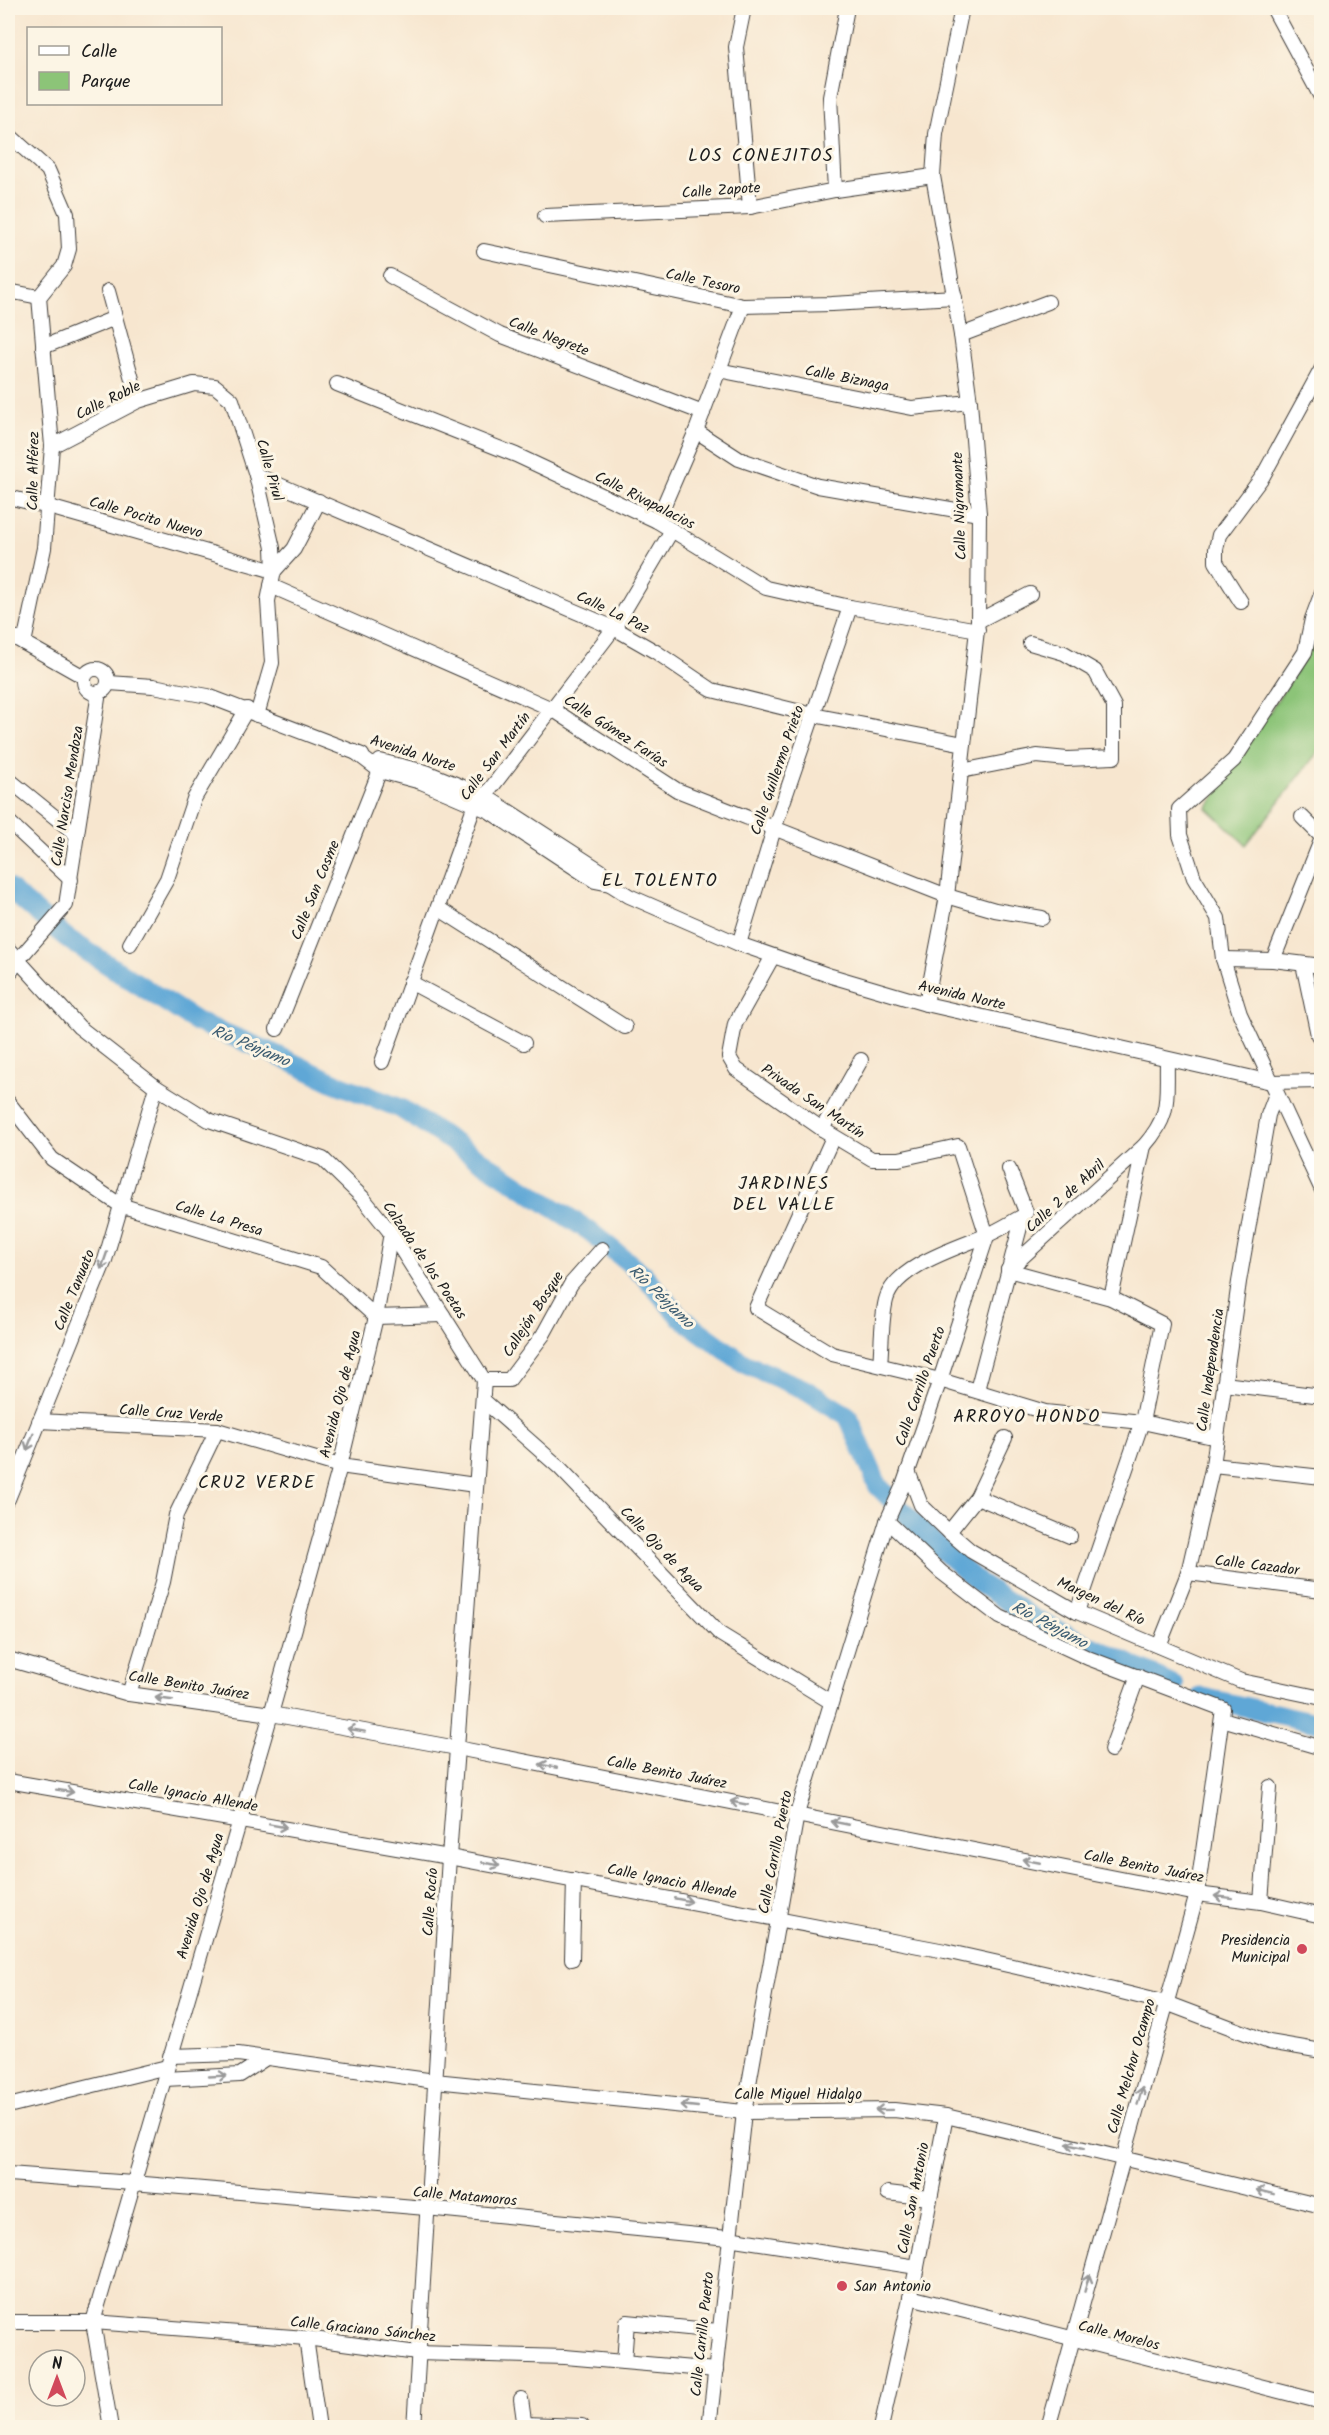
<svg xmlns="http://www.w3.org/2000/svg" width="1329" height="2435" viewBox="0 0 1329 2435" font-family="Kalam,sans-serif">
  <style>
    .green { fill: #8cc478; stroke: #54704a; stroke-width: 1.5 }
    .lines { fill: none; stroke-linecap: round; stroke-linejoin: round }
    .river { stroke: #5ea7d6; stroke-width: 20 }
    .minor-casing { stroke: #3d3a37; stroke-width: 16 }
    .minor { stroke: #fff; stroke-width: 14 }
    .oneway { stroke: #999 }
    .poi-dot { fill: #d1495b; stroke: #fcf5e5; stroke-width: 2 }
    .labels { text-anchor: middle; stroke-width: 6; stroke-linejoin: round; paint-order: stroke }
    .street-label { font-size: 15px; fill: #1c1c1c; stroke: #fcf5e5 }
    .poi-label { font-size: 15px; fill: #1c1c1c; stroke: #fcf5e5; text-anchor: end }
    .water-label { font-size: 16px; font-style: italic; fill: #3a5b70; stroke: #fcf5e5 }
    .quarter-label { font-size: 18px; letter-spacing: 1.5px; fill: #1c1c1c; stroke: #fcf5e5 }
  </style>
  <rect width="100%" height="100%" fill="#fcf5e5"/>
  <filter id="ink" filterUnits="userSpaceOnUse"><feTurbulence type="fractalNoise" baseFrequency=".0167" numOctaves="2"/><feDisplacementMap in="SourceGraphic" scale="12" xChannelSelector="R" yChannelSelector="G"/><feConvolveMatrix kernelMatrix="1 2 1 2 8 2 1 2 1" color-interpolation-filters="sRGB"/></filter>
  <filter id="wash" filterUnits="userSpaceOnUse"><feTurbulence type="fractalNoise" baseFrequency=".008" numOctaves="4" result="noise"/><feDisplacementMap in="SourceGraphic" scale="24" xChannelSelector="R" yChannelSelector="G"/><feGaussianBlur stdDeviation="1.35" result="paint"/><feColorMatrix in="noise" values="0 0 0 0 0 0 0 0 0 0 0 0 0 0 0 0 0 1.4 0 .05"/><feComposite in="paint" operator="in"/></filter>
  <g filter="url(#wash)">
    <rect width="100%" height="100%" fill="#f7e6cf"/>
    <polygon class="green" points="1321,638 1321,748 1246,845 1207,808 1309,651"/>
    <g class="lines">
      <g class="river">
        <polyline points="8,888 68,939 197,1022 268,1051 335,1083 400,1108 588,1230 643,1274 680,1317 745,1364 804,1389 848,1416 878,1486 931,1540 979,1583 1036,1620 1174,1685"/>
        <polyline points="1201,1697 1322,1724"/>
      </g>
    </g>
  </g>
  <g filter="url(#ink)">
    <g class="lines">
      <defs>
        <g id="minor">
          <polyline points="744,8 736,47 750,207"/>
          <polyline points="1273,8 1322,99"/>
          <polyline points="8,134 48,170 67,214 69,249 64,266 39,297"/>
          <polyline points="835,190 830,97 847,8"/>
          <polyline points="545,216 750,207 835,190 933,176"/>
          <polyline points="484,251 743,306 832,304 955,297"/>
          <polyline points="390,276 500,335 703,413"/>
          <polyline points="8,291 39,297"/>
          <polyline points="108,291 138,401"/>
          <polyline points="961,335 1048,302"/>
          <polyline points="43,347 115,318"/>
          <polyline points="718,370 912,408 970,402"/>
          <polyline points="337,384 516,455 657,521 766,588 850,607 978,630"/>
          <polyline points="696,431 739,459 818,486 979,514"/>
          <polyline points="52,446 138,401 194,384 215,386 232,400 256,475 273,548 274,571 268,601 272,663 257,715"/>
          <polyline points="256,475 614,628 656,652 712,690 813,715 964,744"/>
          <polyline points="8,497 49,507 274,571"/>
          <polyline points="657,521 696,431 743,306"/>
          <polyline points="274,571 294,549 319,501"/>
          <polyline points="271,586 552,709 677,790 947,896 995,910 1042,918"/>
          <polyline points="1322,592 1312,619 1305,652 1234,760 1179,809 1180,835 1194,878 1218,918 1223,959 1240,1014 1322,1190"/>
          <polyline points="1241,602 1216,562 1216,549 1219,535 1263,476 1322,368"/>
          <polyline points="978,621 1030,594"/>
          <polyline points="8,634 84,677"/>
          <polyline points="24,643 44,548 52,446 39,297"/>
          <circle cx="96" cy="681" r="12"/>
          <polyline points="109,683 153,686 208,696 362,755"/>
          <polyline points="355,752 380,771 421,782 489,811 595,881 610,884 629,896 739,944 831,976 926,1004 1271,1082 1322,1081"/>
          <polyline points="380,761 426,772 485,796 601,871 610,884"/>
          <polyline points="961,771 1037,756 1067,759 1114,757 1114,706 1095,671 1064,653 1030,643"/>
          <polyline points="8,779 77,835"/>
          <polyline points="1302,817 1322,837"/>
          <polyline points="8,821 71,880"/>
          <polyline points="438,908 625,1027"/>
          <polyline points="130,944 167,879 194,799 247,709"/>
          <polyline points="739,944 774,829 850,607"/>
          <polyline points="8,949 79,1027 156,1087 209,1120 323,1159 362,1197 391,1233 484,1380"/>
          <polyline points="1223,959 1273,960 1322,966"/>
          <polyline points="1273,960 1322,838"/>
          <polyline points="1303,964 1318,1035 1322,1040"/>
          <polyline points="8,976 18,960 66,905 99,692"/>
          <polyline points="410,982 524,1043"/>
          <polyline points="926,1004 947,896 978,621 979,514 970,402 961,335 933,176 936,134 962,8"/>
          <polyline points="277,1029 382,765"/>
          <polyline points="382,1062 475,804 485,796 614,628 672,530"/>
          <polyline points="8,1102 52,1159 120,1205 321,1267 376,1317 443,1315"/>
          <polyline points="822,1129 861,1060"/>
          <polyline points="833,1137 756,1308 832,1354 940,1380 1045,1412 1142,1422 1217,1438"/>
          <polyline points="1008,1270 1111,1298 1162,1324 1142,1422 1077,1612"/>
          <path d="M1008,1270l136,-124c28,-32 22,-47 23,-87"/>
          <polyline points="1111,1298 1144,1146"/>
          <path d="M880,1365c2,-21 1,-45 6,-65 9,-34 71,-52 99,-64 13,-5 25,-13 38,-20l3,-4 -17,-43"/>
          <polyline points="484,1380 509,1380 543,1335 571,1284 602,1249"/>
          <polyline points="1224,1384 1322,1396"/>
          <polyline points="977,1390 1023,1216"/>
          <polyline points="483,1400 559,1467 720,1634 831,1702"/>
          <polyline points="39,1421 217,1430 340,1466 475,1485"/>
          <polyline points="1213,1465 1322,1477"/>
          <polyline points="908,1471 921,1505 949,1532 971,1551 1077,1612 1241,1681 1322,1698"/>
          <polyline points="977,1497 1070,1536"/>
          <polyline points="8,1499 105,1260 156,1087"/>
          <polyline points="887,1521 941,1572 1000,1617 1088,1658 1223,1709 1197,1894 1048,2428"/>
          <polyline points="949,1532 977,1497 1005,1438"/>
          <polyline points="1188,1573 1322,1590"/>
          <polyline points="1159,1646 1188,1573 1213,1465 1239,1282 1268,1115 1276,1094"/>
          <polyline points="8,1659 129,1694 271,1714 457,1748 1197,1894 1261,1902 1322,1916"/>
          <polyline points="129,1694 163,1582 176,1515 217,1430"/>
          <polyline points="1222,1719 1322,1748"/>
          <polyline points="1111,1750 1138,1676"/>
          <polyline points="8,1781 449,1857 945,1951 1057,1976 1166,2003 1269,2042 1322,2051"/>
          <polyline points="1261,1902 1270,1787"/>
          <polyline points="572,1959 574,1880"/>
          <polyline points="170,2056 238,2054 435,2081 744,2112 894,2110 946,2116 1322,2206"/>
          <polyline points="165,2079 240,2075 266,2058"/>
          <polyline points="8,2106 167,2067"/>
          <polyline points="8,2174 133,2183 426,2208 728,2238 917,2267"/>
          <polyline points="888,2193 929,2198"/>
          <polyline points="910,2297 1322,2402"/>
          <polyline points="8,2322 93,2322 306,2338 417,2353 565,2357 716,2370"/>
          <polyline points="306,2338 319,2428"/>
          <polyline points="624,2362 627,2322 718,2331"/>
          <polyline points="521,2399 525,2428"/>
          <polyline points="524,2424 582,2426"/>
          <polyline points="111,2428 93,2322 271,1714 340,1466 376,1317 391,1233"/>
          <polyline points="414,2428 449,1857 484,1380"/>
          <polyline points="709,2428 744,2112 797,1814 887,1521 904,1483 940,1380 987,1236 958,1146 899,1159 872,1159 822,1129 736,1069 729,1057 735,1024 773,956"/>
          <polyline points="881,2428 917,2267 946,2116"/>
        </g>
      </defs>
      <use href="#minor" class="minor-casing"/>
      <use href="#minor" class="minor"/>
    </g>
    <defs><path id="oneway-shaft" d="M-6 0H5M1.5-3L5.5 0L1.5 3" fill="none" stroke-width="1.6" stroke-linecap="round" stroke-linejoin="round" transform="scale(1.5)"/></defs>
    <g class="oneway">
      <use href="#oneway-shaft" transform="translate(104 1261) rotate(109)"/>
      <use href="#oneway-shaft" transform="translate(30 1442) rotate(112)"/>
      <use href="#oneway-shaft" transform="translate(164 1699) rotate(-172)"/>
      <use href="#oneway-shaft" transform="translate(356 1730) rotate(-170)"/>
      <use href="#oneway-shaft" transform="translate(548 1766) rotate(-169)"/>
      <use href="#oneway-shaft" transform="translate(65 1791) rotate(9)"/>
      <use href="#oneway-shaft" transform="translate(739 1803) rotate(-169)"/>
      <use href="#oneway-shaft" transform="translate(840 1823) rotate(-169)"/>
      <use href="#oneway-shaft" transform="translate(278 1826) rotate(10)"/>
      <use href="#oneway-shaft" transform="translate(1031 1861) rotate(-169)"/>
      <use href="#oneway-shaft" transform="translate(491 1864) rotate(11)"/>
      <use href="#oneway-shaft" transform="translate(1223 1897) rotate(-173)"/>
      <use href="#oneway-shaft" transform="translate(683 1900) rotate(11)"/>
      <use href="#oneway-shaft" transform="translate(218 2076) rotate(-3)"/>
      <use href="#oneway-shaft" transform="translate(1140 2096) rotate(-74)"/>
      <use href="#oneway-shaft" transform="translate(689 2106) rotate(-174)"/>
      <use href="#oneway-shaft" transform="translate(884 2110) rotate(179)"/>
      <use href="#oneway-shaft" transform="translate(1075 2146) rotate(-167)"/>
      <use href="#oneway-shaft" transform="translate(1265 2192) rotate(-166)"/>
      <use href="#oneway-shaft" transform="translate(1087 2283) rotate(-74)"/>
    </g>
  </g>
  <g class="poi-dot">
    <circle cx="1302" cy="1949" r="6"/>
    <circle cx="842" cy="2286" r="6"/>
  </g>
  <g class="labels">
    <g class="street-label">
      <text transform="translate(721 190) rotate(-4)" y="5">Calle Zapote</text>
      <text transform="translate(703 281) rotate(12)" y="5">Calle Tesoro</text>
      <text transform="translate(549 336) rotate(21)" y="5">Calle Negrete</text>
      <text transform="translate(847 378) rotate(11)" y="5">Calle Biznaga</text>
      <text transform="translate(108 400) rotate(-26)" y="5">Calle Roble</text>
      <text transform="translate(270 470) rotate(74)" y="5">Calle Pirul</text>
      <text transform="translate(33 471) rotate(-89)" y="5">Calle Alférez</text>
      <text transform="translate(645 500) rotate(27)" y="5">Calle Rivapalacios</text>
      <text transform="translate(959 506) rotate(-92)" y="5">Calle Nigromante</text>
      <text transform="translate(146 517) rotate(16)" y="5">Calle Pocito Nuevo</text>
      <text transform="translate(613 612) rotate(26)" y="5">Calle La Paz</text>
      <text transform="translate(616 731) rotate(33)" y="5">Calle Gómez Farías</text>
      <text transform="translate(413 753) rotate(18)" y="5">Avenida Norte</text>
      <text transform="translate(495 756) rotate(-53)" y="5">Calle San Martín</text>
      <text transform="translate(777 770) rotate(-71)" y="5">Calle Guillermo Prieto</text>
      <text transform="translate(67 796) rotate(-81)" y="5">Calle Narciso Mendoza</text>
      <text transform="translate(315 890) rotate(-68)" y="5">Calle San Cosme</text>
      <text transform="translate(962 995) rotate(13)" y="5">Avenida Norte</text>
      <text transform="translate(813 1101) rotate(34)" y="5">Privada San Martín</text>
      <text transform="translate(1065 1196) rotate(-42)" y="5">Calle 2 de Abril</text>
      <text transform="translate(219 1218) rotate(17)" y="5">Calle La Presa</text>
      <text transform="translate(425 1260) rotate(56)" y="5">Calzada de los Poetas</text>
      <text transform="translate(74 1290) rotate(-68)" y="5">Calle Tanuato</text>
      <text transform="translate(533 1314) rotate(-57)" y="5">Callejón Bosque</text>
      <text transform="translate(1210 1370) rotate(-82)" y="5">Calle Independencia</text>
      <text transform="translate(920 1386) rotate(-71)" y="5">Calle Carrillo Puerto</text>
      <text transform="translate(340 1394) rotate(-76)" y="5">Avenida Ojo de Agua</text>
      <text transform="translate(171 1413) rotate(4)" y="5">Calle Cruz Verde</text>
      <text transform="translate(662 1549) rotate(46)" y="5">Calle Ojo de Agua</text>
      <text transform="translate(1257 1565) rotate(7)" y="5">Calle Cazador</text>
      <text transform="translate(1101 1601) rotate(25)" y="5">Margen del Río</text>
      <text transform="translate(189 1685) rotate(9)" y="5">Calle Benito Juárez</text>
      <text transform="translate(667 1772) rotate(11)" y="5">Calle Benito Juárez</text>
      <text transform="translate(193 1795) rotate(10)" y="5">Calle Ignacio Allende</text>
      <text transform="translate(775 1852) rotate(-79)" y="5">Calle Carrillo Puerto</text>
      <text transform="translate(1144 1866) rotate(11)" y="5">Calle Benito Juárez</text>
      <text transform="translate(672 1881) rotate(11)" y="5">Calle Ignacio Allende</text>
      <text transform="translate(200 1896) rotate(-73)" y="5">Avenida Ojo de Agua</text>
      <text transform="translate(430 1902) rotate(-86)" y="5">Calle Rocío</text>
      <text transform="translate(1131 2066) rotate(-74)" y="5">Calle Melchor Ocampo</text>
      <text x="798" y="2099">Calle Miguel Hidalgo</text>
      <text transform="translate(465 2196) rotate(5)" y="5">Calle Matamoros</text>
      <text transform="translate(913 2198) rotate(-79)" y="5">Calle San Antonio</text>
      <text transform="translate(363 2329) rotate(6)" y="5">Calle Graciano Sánchez</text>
      <text transform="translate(702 2334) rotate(-84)" y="5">Calle Carrillo Puerto</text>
      <text transform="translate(1119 2335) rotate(14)" y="5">Calle Morelos</text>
    </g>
    <g class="poi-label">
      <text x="1290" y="1945">Presidencia<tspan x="1290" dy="17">Municipal</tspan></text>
      <text x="854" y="2291" text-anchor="start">San Antonio</text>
    </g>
    <g class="water-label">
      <text transform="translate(251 1045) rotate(23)" y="6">Río Pénjamo</text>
      <text transform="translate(662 1296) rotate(44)" y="6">Río Pénjamo</text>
      <text transform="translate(1050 1624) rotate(28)" y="6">Río Pénjamo</text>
    </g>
    <g class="quarter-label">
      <text x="761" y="161">LOS CONEJITOS</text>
      <text x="660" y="886">EL TOLENTO</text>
      <text x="784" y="1189">JARDINES<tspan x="784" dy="21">DEL VALLE</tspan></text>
      <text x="1027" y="1422">ARROYO HONDO</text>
      <text x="257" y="1488">CRUZ VERDE</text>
    </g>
  </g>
  <rect width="1329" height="2435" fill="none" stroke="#fcf5e5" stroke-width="30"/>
  <rect x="27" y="27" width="195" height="78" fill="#fcf5e5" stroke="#a29e95" stroke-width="1.5"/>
  <rect x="39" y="46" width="30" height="9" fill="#ffffff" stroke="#a29e95" stroke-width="1.5"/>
  <text x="81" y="57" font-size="18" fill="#1c1c1c">Calle</text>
  <rect x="39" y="72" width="30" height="18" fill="#8cc478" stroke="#a29e95" stroke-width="1.5"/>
  <text x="81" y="87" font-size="18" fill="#1c1c1c">Parque</text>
  <g transform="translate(57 2378)"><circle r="28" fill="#fcf5e5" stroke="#a29e95" stroke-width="1.5"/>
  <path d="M0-4.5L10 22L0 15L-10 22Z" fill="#d1495b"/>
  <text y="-9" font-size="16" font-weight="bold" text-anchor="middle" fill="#1c1c1c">N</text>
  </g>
</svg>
